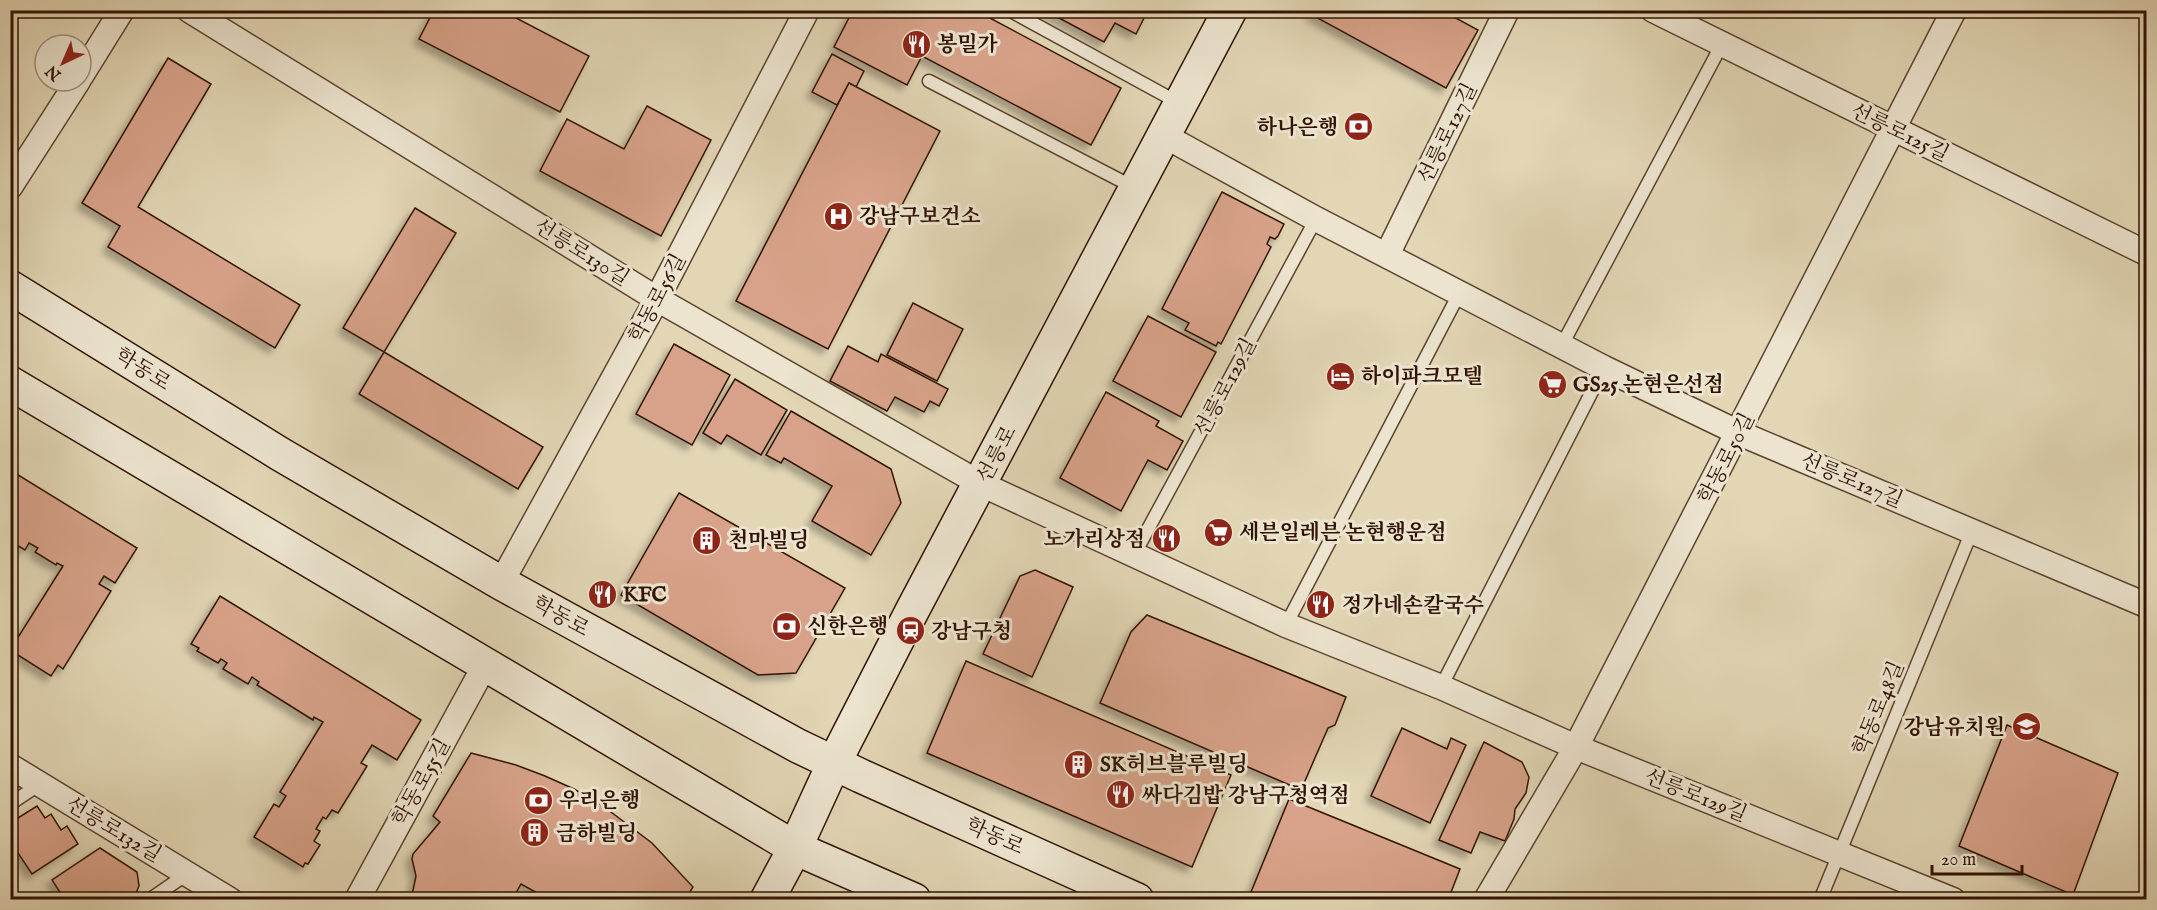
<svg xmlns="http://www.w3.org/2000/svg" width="2157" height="910" viewBox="0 0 2157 910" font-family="'IM FELL English','Noto Serif KR',serif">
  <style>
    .building { fill: #d7a289; stroke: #311303; stroke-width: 1.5; filter: url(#shadow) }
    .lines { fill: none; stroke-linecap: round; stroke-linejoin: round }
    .service-casing { stroke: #5d4430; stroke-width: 15 }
    .minor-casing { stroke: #5d4430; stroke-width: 27 }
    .secondary-casing { stroke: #311303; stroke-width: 36 }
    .service { stroke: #ece4cf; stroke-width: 12 }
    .minor { stroke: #ece4cf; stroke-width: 24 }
    .secondary { stroke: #ece4cf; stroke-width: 33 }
    .labels { text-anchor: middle; stroke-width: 6; stroke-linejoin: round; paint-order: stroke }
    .poi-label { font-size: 21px; font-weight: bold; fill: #311303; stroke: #ece4cf; text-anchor: start }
    .street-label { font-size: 21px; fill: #311303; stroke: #ece4cf }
  </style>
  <defs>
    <filter id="shadow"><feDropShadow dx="-5.5" dy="5.5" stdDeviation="3" flood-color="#0004"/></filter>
  </defs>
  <rect width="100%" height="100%" fill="#e2d6b5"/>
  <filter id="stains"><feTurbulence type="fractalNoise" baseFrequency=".00333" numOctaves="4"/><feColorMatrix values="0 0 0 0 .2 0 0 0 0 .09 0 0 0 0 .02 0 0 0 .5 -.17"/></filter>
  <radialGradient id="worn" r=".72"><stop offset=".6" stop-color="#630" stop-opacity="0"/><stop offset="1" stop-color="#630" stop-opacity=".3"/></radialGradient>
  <g class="building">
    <polygon points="434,10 501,10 589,56 560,112 419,39"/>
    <polygon points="853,10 975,10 1121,88 1091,145 922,56 907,85 834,47"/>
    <polygon points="1044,10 1148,10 1136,34 1115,23 1104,42"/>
    <polygon points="1314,10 1425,10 1432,14 1434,10 1441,10 1478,30 1446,88 1312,15"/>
    <polygon points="832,54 864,71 856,87 849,83 837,105 812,92"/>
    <polygon points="168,58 211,84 138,207 300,305 275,348 108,247 120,226 82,203"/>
    <polygon points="849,83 940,131 828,349 736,301"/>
    <polygon points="647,106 711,140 661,236 540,171 567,119 624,149"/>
    <polygon points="1222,192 1284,224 1278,236 1275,239 1270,237 1267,244 1271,247 1221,344 1218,342 1216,346 1185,330 1189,323 1162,309"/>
    <polygon points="415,208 456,233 384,352 343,328"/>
    <polygon points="913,303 963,329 937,381 887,355"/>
    <polygon points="1148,316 1216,352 1181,417 1113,381"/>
    <polygon points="674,344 730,375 692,445 636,414"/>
    <polygon points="848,346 878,362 881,354 948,389 939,406 930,401 924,412 895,397 887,411 830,381"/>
    <polygon points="384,352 543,447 518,489 359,394"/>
    <polygon points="735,379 787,410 761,455 727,435 721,444 703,433"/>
    <polygon points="1106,392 1159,421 1156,426 1183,441 1167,470 1148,460 1121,511 1060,478"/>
    <polygon points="791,411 891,469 901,503 871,555 812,521 832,486 784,458 781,463 766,455"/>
    <polygon points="10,470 137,548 115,583 104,576 99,584 111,591 63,669 58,665 51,676 10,650 63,566 57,563 56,565 35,552 38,548 29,543 25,550 10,541"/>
    <polygon points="679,493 845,588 796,673 758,675 621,595"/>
    <polygon points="1035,570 1073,587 1032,677 983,654 1020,576"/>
    <polygon points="220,596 421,720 397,760 372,745 361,763 367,766 338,813 332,810 326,819 323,817 316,829 320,831 314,841 320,845 308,864 305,863 303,867 254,837 274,804 279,807 286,796 280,792 323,722 314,717 313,720 257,685 259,682 252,677 248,684 223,669 227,663 221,659 218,663 197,651 199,648 191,644"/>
    <polygon points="1147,615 1346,697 1335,725 1328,728 1301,790 1100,703 1131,632"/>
    <polygon points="966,661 1231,775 1192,867 927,753"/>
    <polygon points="2007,725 2118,773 2073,895 1959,846"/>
    <polygon points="1402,728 1447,749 1451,738 1466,745 1430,823 1371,796"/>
    <polygon points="1484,742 1522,762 1529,777 1526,793 1515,809 1514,819 1505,841 1480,832 1471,853 1439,840"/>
    <polygon points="471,753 516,765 545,776 574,789 603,806 652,843 693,887 685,900 550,900 521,884 512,900 411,900 416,876 412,859 413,854 440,822 433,816"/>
    <polygon points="1289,799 1460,869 1448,900 1269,900 1251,892"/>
    <polygon points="37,806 45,818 51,814 61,830 67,826 78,844 32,874 10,841 10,823"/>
    <polygon points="100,848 137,872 139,886 136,893 128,900 65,900 52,880"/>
    <polygon points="176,893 186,900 167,900"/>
  </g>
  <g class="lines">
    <defs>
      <g id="service">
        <polyline points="1009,10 1179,103"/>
        <polyline points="929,81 1135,188"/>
        <polyline points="1562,345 1722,44"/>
        <polyline points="1134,555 1316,219"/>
        <polyline points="1286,625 1460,292"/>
        <polyline points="1441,687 1604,368"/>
        <polyline points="10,804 40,784"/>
        <polyline points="149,900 187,874"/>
        <polyline points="1820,900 1972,531"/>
      </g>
      <g id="minor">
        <polyline points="189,10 657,299 981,484 1286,625 1441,687 1576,747 1953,900"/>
        <polyline points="1653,10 2146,253"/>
        <polyline points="81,76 122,10"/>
        <polyline points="1163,135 1316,219 1604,368 1739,433 2146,605"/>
        <polyline points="10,187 78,81"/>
        <polyline points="1387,255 1507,10"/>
        <polyline points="501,583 657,299 807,10"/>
        <polyline points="10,766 230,900"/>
        <polyline points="357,900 485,665"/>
        <polyline points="1486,900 1576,747 1954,10"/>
      </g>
      <g id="secondary">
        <polyline points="10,287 280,454 501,583 798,746 861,776 1137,900"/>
        <polyline points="10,383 795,848 914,900"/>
        <polyline points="767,900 795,848 834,763 912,611 1230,10"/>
      </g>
    </defs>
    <use href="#service" class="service-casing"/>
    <use href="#minor" class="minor-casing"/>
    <use href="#secondary" class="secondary-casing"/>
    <use href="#service" class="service"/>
    <use href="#minor" class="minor"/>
    <use href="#secondary" class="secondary"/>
  </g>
  <defs>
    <symbol id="restaurant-disc" viewBox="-11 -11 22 22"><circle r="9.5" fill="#8f2418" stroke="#ece4cf"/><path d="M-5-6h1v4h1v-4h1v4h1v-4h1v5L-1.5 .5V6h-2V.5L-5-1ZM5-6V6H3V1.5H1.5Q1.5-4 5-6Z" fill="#fff"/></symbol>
    <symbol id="bank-disc" viewBox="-11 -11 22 22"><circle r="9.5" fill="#8f2418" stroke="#ece4cf"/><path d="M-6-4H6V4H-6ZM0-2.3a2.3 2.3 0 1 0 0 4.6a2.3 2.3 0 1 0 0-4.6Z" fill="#fff"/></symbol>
    <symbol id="hospital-disc" viewBox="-11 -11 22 22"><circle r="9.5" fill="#8f2418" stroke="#ece4cf"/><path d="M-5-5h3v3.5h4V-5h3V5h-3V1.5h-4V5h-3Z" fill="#fff"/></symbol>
    <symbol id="hotel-disc" viewBox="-11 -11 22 22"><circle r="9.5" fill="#8f2418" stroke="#ece4cf"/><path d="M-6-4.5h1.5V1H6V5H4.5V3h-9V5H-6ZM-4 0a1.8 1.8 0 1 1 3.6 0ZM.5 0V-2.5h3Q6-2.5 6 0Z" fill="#fff"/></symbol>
    <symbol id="supermarket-disc" viewBox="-11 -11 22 22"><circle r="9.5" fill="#8f2418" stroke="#ece4cf"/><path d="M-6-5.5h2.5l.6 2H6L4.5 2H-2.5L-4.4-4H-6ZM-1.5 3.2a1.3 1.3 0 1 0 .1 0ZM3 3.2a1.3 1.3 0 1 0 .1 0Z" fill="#fff"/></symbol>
    <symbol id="building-disc" viewBox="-11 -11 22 22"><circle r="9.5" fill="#8f2418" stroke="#ece4cf"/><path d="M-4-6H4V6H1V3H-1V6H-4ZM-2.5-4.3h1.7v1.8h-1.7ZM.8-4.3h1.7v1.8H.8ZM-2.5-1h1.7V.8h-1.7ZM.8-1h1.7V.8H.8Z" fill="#fff"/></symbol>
    <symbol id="station-disc" viewBox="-11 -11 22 22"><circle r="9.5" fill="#8f2418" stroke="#ece4cf"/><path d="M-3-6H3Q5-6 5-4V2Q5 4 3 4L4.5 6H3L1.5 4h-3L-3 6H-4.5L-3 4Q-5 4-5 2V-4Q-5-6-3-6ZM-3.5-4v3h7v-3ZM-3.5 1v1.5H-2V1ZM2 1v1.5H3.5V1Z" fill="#fff"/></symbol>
    <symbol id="school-disc" viewBox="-11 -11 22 22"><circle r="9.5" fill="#8f2418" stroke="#ece4cf"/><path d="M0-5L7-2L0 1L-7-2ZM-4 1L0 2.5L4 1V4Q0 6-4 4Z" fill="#fff"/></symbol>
  </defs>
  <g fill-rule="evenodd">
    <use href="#restaurant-disc" x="900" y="28" width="33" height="33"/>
    <use href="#bank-disc" x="1342" y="110" width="33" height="33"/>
    <use href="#hospital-disc" x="822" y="200" width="33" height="33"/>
    <use href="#hotel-disc" x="1324" y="360" width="33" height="33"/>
    <use href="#supermarket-disc" x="1536" y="368" width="33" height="33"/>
    <use href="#supermarket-disc" x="1202" y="516" width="33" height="33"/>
    <use href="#restaurant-disc" x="1150" y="522" width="33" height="33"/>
    <use href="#building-disc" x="690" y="524" width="33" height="33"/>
    <use href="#restaurant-disc" x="586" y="578" width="33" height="33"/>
    <use href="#restaurant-disc" x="1304" y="588" width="33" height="33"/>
    <use href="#bank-disc" x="770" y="610" width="33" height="33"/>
    <use href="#station-disc" x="894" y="614" width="33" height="33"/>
    <use href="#school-disc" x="2010" y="710" width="33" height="33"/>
    <use href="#building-disc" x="1062" y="748" width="33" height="33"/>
    <use href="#restaurant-disc" x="1104" y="778" width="33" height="33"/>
    <use href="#bank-disc" x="522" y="784" width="33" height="33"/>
    <use href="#building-disc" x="518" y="816" width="33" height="33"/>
  </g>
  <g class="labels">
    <g class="poi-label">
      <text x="937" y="51">봉밀가</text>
      <text x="1338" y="134" text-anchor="end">하나은행</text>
      <text x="859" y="223">강남구보건소</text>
      <text x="1361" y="383">하이파크모텔</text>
      <text x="1573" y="391">GS25 논현은선점</text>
      <text x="1239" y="539">세븐일레븐 논현행운점</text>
      <text x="1145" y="546" text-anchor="end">노가리상점</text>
      <text x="728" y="547">천마빌딩</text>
      <text x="623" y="601">KFC</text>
      <text x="1342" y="612">정가네손칼국수</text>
      <text x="807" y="633">신한은행</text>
      <text x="931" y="638">강남구청</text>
      <text x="2005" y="734" text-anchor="end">강남유치원</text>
      <text x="1100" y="771">SK허브블루빌딩</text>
      <text x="1142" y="802">싸다김밥 강남구청역점</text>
      <text x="559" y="807">우리은행</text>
      <text x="556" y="840">금하빌딩</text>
    </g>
    <g class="street-label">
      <text transform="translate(1900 132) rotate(26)" y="7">선릉로125길</text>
      <text transform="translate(1447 133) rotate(-64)" y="7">선릉로127길</text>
      <text transform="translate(582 252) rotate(32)" y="7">선릉로130길</text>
      <text transform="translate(657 298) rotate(-62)" y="7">학동로56길</text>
      <text transform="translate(143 369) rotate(32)" y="7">학동로</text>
      <text transform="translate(1225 387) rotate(-62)" y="7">선릉로129길</text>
      <text transform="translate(996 454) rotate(-62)" y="7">선릉로</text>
      <text transform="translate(1726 458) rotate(-63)" y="7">학동로50길</text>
      <text transform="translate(1852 480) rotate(23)" y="7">선릉로127길</text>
      <text transform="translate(561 616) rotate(29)" y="7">학동로</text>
      <text transform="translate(1878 708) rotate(-67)" y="7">학동로48길</text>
      <text transform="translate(421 782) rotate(-61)" y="7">학동로55길</text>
      <text transform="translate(1696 795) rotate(22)" y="7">선릉로129길</text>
      <text transform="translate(114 829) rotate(31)" y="7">선릉로132길</text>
      <text transform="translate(995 836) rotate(24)" y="7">학동로</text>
    </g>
  </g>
  <rect width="2157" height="910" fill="none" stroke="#e2d6b5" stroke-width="36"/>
  <rect x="12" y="12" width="2133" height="886" fill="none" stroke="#311303" stroke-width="3"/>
  <rect x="18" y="18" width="2121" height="874" fill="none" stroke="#311303" stroke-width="1.5"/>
  <g transform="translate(63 63) rotate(224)"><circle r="28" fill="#ece4cf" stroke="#a1907d" stroke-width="1.5"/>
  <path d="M0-4.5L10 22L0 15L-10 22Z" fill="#8f2418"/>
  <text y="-9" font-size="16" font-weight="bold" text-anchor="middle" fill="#311303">N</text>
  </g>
  <path d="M1932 865v9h90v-9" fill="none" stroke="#311303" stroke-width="3"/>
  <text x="1941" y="865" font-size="18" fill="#311303" stroke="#ece4cf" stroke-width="4.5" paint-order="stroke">20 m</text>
  <rect width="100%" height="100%" filter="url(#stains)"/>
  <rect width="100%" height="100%" fill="url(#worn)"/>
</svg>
